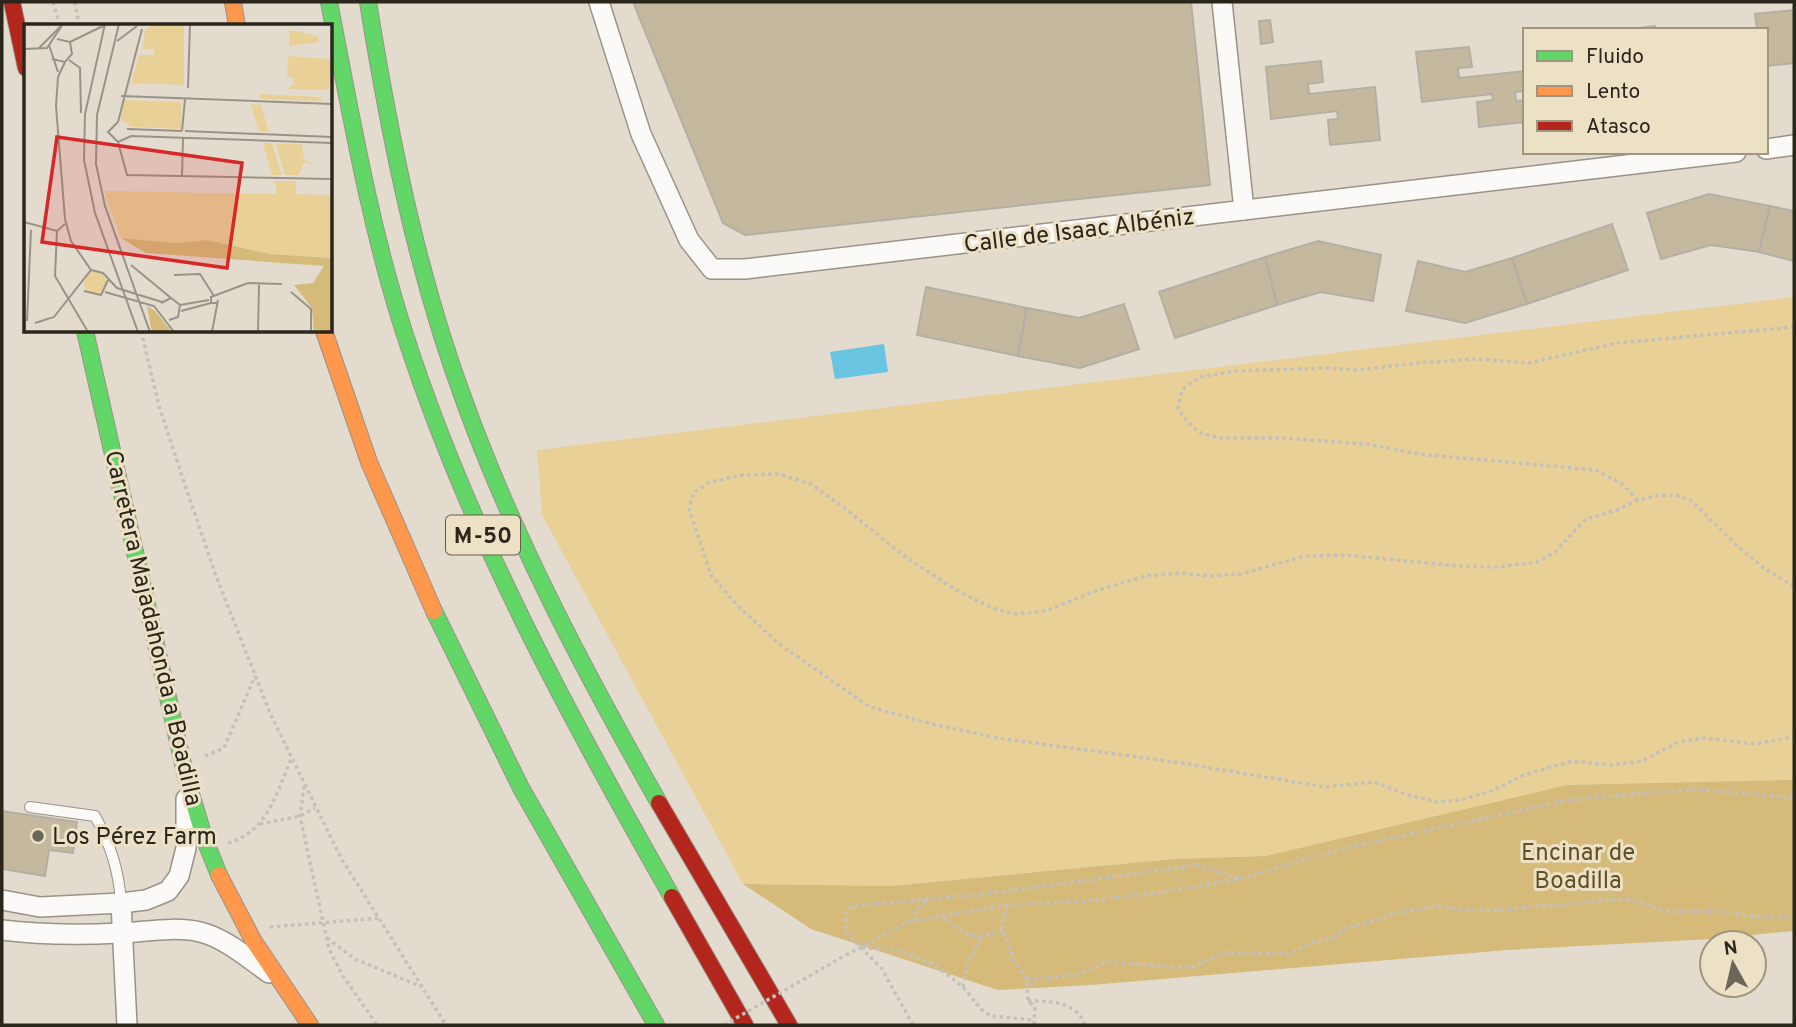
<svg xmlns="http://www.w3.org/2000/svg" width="1796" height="1027" viewBox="0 0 1796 1027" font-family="Overpass,sans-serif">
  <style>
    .green { fill: #e9d097 }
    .forest { fill: #d5ba7a }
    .water { fill: #68c4e0 }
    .building { fill: #c4b99f; stroke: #b4afa4; stroke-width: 2 }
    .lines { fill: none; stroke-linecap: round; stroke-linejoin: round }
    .lane-casing { stroke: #989288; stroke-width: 12 }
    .street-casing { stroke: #989288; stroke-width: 22 }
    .fast-casing { stroke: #989288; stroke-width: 18 }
    .slow-casing { stroke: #989288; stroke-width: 18 }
    .jam-casing { stroke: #989288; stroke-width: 18 }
    .path { stroke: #c3c1bc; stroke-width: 3.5; stroke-dasharray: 3.5 3.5; stroke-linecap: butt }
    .lane { stroke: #fbfaf8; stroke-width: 10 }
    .street { stroke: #fbfaf8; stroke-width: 19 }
    .fast { stroke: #63d668; stroke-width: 16 }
    .slow { stroke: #ff974d; stroke-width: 16 }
    .jam { stroke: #b3261e; stroke-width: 16 }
    .path-bridge { stroke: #c3c1bc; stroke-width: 3.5; stroke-dasharray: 3.5 3.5; stroke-linecap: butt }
    .poi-dot { fill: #6b665a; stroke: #ece0c5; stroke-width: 2.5 }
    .labels { text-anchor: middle; stroke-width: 6; stroke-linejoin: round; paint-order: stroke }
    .shield { fill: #ece0c5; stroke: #655e4f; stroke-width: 2 }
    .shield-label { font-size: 23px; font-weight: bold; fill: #2b261c }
    .street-label { font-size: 24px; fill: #2b261c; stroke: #ece0c5 }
    .poi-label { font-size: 24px; fill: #2b261c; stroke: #ece0c5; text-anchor: start }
    .park-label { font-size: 24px; fill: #614f25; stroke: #ece0c5 }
    .inset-road { fill: none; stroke: #999387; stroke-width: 2 }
    .view { fill: #d62828; fill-opacity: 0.15; stroke: #d62828; stroke-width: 3.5 }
    .inset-edge { fill: none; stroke: #2b261c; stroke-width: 3.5 }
  </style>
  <rect width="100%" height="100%" fill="#e3dcce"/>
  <polygon class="green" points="1794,297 1794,781 1567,785 1266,856 1174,859 891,886 743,884 542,515 537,450"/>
  <polygon class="forest" points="1794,780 1794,931 1712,939 1507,950 1091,985 998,990 811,929 743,884 891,886 1174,859 1266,856 1567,785"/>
  <polygon class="water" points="884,344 888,372 835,379 830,352"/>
  <g class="building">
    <polygon points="633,2 1191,2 1210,185 745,235 723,223"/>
    <polygon points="1794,10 1794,63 1766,66 1766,30 1757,30 1755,14"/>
    <polygon points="1270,20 1273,42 1261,44 1259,21"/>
    <polygon points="1655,26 1656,30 1623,30"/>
    <polygon points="1469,47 1472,67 1458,68 1459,78 1525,71 1525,91 1515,92 1516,101 1525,100 1525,122 1479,127 1477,102 1493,100 1492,94 1422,102 1416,52"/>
    <polygon points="1321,61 1323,82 1308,84 1309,94 1375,87 1380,140 1330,145 1328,120 1338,119 1337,111 1271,119 1266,67"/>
    <polygon points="1709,194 1770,206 1759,252 1711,245 1661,259 1647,213"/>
    <polygon points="1770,206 1794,211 1794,261 1759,252"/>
    <polygon points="1612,224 1628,270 1527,304 1512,258"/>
    <polygon points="1318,241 1381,255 1373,301 1321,292 1277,305 1265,257"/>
    <polygon points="1265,257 1277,305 1175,338 1159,292"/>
    <polygon points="1512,258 1527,304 1465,323 1406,311 1418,261 1465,272"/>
    <polygon points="926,287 1027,308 1018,356 917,335"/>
    <polygon points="1124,304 1139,349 1080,368 1018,356 1027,308 1079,318"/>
    <polygon points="2,811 77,822 73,853 49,850 45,876 2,869"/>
  </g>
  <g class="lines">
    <defs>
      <path id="lane" d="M30,807l65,9c15,28 24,54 26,87"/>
      <g id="street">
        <polyline points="599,2 641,134 689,240 712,269 745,269 1736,152"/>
        <polyline points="1222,2 1244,210"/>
        <polyline points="1766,149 1794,145"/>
        <polyline points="2,900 40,907 121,903 146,900 168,891 179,876 186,848 186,799"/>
        <polyline points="121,903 127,1025"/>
        <path d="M2,930c39,5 78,5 118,3 26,-1 53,-7 80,-1 25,6 48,26 69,41"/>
      </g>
      <g id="fast">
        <path d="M329,2c22,113 41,226 77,336 64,197 164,380 266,559"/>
        <path d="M368,2c22,136 49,272 97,401 51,140 121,271 194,400"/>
        <polyline points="85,331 186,777 205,840 219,875"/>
        <polyline points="434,611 521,788 656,1025"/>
      </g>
      <g id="slow">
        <polyline points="233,2 237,26"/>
        <polyline points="324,331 369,462 434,611"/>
        <polyline points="219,875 253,940 310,1025"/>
      </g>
      <g id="jam">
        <polyline points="12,2 26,68"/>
        <polyline points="659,803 789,1025"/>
        <polyline points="672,897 745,1025"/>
      </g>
    </defs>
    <use href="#lane" class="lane-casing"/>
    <use href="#street" class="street-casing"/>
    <use href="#fast" class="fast-casing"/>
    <use href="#slow" class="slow-casing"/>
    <use href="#jam" class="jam-casing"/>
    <g class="path">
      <polyline points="53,2 60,26"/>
      <polyline points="75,2 79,26"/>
      <polyline points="141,331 159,406 182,476 216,576 270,713 341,858 446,1025"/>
      <polyline points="1638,500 1621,483 1595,470 1418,454 1367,444 1283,438 1219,438 1201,433 1188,423 1178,408 1182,390 1192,382 1200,377 1235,371 1327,368 1357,370 1417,363 1476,359 1529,363 1617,343 1794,327"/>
      <polyline points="1794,586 1765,569 1733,542 1692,501 1680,496 1661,495 1638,500 1617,510 1586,519 1555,552 1537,562 1498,567 1459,566 1345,555 1305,556 1241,574 1209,576 1180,573 1146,576 1098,590 1046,611 1016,614 992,608 954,589 900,553 847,510 811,484 778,474 742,475 710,482 693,493 689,509 711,575 736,604 779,644 870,707 928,723 997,738 1175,762 1325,787 1374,782 1405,794 1437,802 1460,800 1489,792 1524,775 1572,761 1610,765 1642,761 1679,742 1705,738 1754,744 1794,737"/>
      <polyline points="205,756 224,748 255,676"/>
      <polyline points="304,786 300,816 329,949 343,976 377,1025"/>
      <polyline points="260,824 300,816 315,808"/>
      <path d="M228,843c39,-11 49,-50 63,-84"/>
      <polyline points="1007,905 1002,927 1014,960 1027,980 1028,1001 1035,1007 1034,1025"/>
      <path d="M943,916c21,20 32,25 60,14"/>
      <polyline points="914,921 916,910 929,898"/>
      <polyline points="270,927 380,918"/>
      <polyline points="327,938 355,959 422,987"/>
      <polyline points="862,948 894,949 935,965 963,987 982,1010 991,1016 1034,1020"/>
      <polyline points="846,955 908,922 1007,905 1086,901 1156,893 1240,879 1341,849 1569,800 1695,789 1794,798"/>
      <polyline points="1027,980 1076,975 1107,962 1191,968 1223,953 1289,954 1313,942 1335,937 1345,928 1374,921 1395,913 1439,906 1463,910 1505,910 1533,906 1560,906 1605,900 1634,900 1663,911 1728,912 1757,917 1794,917"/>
      <polyline points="963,987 968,963 981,937"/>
      <path d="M1028,1001c22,0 48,0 57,24"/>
      <polyline points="913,1025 882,969 846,932 845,915 852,906 977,895 1199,865 1239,879"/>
    </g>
    <use href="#lane" class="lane"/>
    <use href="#street" class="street"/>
    <use href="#fast" class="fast"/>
    <use href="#slow" class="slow"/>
    <use href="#jam" class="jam"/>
    <polyline class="path-bridge" points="724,1025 846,955"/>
  </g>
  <circle class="poi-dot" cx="38" cy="836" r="7"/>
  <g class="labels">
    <rect class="shield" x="446" y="515.5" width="74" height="39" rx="5"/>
    <g class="shield-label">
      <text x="483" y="543">M-50</text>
    </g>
    <g class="street-label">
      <text transform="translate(1079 230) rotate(-7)" y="8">Calle de Isaac Albéniz</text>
      <text transform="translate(154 628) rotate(77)" y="8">Carretera Majadahonda a Boadilla</text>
    </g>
    <g class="poi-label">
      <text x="52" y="844">Los Pérez Farm</text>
    </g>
    <g class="park-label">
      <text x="1578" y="860">Encinar de<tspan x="1578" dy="28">Boadilla</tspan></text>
    </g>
  </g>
  <g transform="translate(24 24)">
    <rect width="308" height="308" fill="#e3dcce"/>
    <path d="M128,0l32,1v60l-53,-2 8,-28h15v-6h-12l3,-18zM266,6l28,6 1,6 -30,4zM264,32l43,3 -2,31 -43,-1 7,-4v-8h-6zM234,70l63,3v4l-59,-2zM100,76l57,2v27l-50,-2 -10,-8zM227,80l10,1 8,27 -10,-1zM239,119h9l10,32h-10zM252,120h26l2,15 12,7 -12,-4 -5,13h-14zM250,157h23l-2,13 37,1v63l-62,-4 -63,-14 -32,3 -54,-5 -15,-40v-7l171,3zM60 259a11 11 0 1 1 22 0a11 11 0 1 1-22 0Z" fill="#e9d097"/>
    <path d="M97,214l54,5 32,-3 63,14 62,4v74h-18l-2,-24 -18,-23 19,-2 11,-17 -178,-13zM123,282l7,4 18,22h-20z" fill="#d5ba7a"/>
    <path class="inset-road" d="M81,0l-20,90 -1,46 11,53 43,119M95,0l-22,91 -1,49 9,42 45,126M93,17l20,-15M46,18l35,-17M25,21l9,27M15,24l23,-23M0,25l23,-1 16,-24M28,35l13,3 7,-8 -2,-12 -13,-3M45,36l11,8 1,45M41,38l-7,15 -2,29 9,113 6,22 20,29M164,64l2,-64M97,72l211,8M94,98l-10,10 10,10 13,-6 201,7M94,98l24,-93M103,105l55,2M158,107l3,-32M161,107l147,6M94,118l9,33 205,4M158,152l1,-38M0,198l33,9 8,-7M33,207l-2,45 33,56M107,241l40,33M150,251l26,-1 14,22M60,267l17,4 7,-15M81,268l49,14 20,26M267,268l20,17v23M137,279l10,-5 9,7 -2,12 -9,3M193,279h-6v-6l37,-14 34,1M156,281l29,-5M157,287l30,-8M3,297l4,-91M11,299l19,-6 37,-47 12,3 14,15 45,14M188,308l6,-32M234,308l1,-47"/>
    <path class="view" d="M33,113l185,26 -15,105 -185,-26z"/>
    <rect width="308" height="308" class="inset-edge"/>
  </g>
  <rect width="1796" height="1027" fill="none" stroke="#2b261c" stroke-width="7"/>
  <rect x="1523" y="28" width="245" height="126" fill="#ece0c5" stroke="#9f9681" stroke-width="2"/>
  <rect x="1537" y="51" width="35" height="10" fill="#63d668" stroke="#9f9681" stroke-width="2"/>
  <text x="1586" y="63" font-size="21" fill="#2b261c">Fluido</text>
  <rect x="1537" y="86" width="35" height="10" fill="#ff974d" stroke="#9f9681" stroke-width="2"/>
  <text x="1586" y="98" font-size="21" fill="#2b261c">Lento</text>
  <rect x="1537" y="121" width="35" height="10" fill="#b3261e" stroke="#9f9681" stroke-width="2"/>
  <text x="1586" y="133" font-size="21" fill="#2b261c">Atasco</text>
  <g transform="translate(1733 964) rotate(352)"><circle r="33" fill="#ece0c5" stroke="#9f9681" stroke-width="2"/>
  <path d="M0-5L12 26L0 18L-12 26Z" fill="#6b665a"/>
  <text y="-10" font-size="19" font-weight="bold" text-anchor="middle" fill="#2b261c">N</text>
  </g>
</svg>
